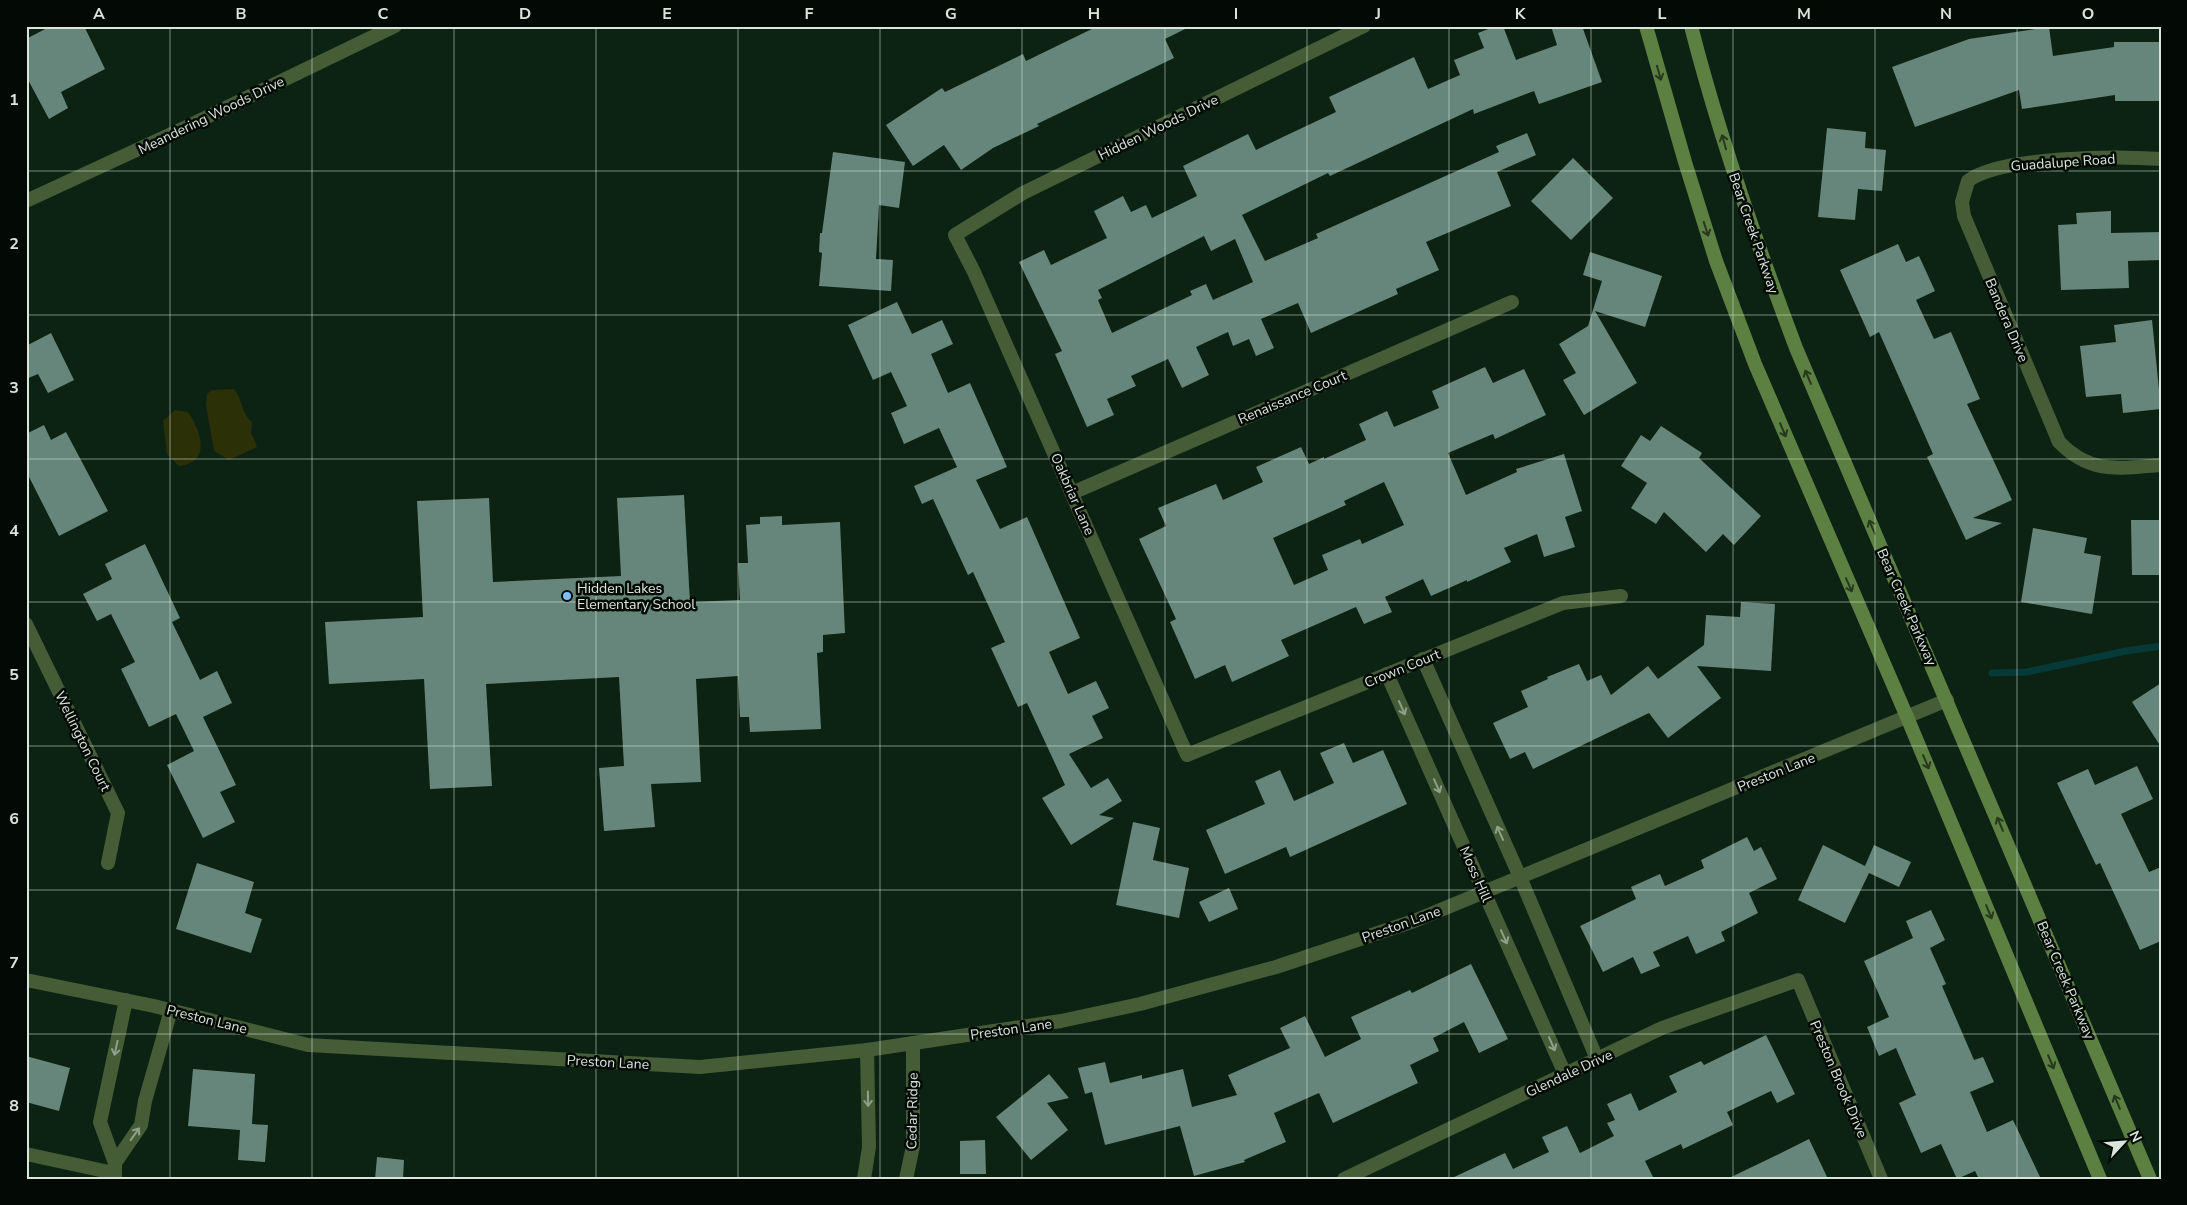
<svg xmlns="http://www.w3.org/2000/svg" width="2187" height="1205" viewBox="0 0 2187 1205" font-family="'Nunito Sans',sans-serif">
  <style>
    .green { fill: #2c3007 }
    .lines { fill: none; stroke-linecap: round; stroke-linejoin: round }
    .stream { stroke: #063a38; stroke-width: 7 }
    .building { fill: #66867b; fill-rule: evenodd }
    .minor { stroke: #455c36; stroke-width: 14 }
    .tertiary { stroke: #455c36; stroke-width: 14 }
    .secondary { stroke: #5b8042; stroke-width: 14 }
    .oneway { stroke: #26391d }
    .oneway2 { stroke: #8ea189 }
    .grid { fill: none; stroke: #d8e6dc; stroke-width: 1; stroke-opacity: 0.55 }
    .poi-dot { fill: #7dbef9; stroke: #030904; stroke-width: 2 }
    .labels { text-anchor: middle; stroke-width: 5; stroke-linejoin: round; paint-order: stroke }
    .street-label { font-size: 14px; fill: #d8e6dc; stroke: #030904 }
    .poi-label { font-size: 14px; fill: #d8e6dc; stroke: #030904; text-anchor: start }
    .neatline { fill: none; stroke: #d8e6dc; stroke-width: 2 }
    .grid-label { font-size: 16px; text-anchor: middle; font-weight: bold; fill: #d8e6dc }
  </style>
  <rect width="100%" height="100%" fill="#0c2213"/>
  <g class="green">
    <path d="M234,389c9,11 7,24 18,33l-1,10 6,15 -28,13 -15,-9 -8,-46 1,-11 5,-4z"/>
    <path d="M175,410l13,2c13,19 24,50 -9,54l-12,-12 -4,-33z"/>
  </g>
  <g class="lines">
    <polyline class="stream" points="1992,673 2027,672 2126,651 2161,646"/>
  </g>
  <g class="building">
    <polygon points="51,26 84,26 105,69 61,92 68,108 49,119 26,76 26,39"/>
    <polygon points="1098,26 1191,26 1165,39 1174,58 1037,124 1039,126 993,148 961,170 944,145 913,166 886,125 942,88 945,92 1023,54 1026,61"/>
    <path d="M1496,26h7l13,34 41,-15 -6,-19h31l20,56 -63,22 -5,-13 -60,23 -1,-5 -143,67 -2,-3 -86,42 23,46 53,-23 -2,-4 183,-82 -3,-6 31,-13 9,22 -39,17 14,34 -85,36 13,28 -43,19 2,5 -87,39 -13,-30 -37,16 13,29 -18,8 -7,-17 -16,7 -5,-14 -32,15 13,28 -27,13 -14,-29 -37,17 5,10 -29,13 7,16 -27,12 -32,-73 7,-3 -43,-89 25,-12 7,15 56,-27 -13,-27 29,-15 8,16 15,-7 6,13 45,-22 -14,-30 65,-32 8,16 29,-14 51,-24 -7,-15 85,-40 14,32 32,-14 -6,-15 30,-12 -6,-15zM1204,236l7,15 24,-12 18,43 -40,18 -7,-16 -16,7 2,4 -80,38 -14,-33 4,-2 -4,-8z"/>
    <polygon points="2049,27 2053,56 2114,47 2114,42 2161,42 2161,101 2115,101 2115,95 2022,109 2019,90 1915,127 1892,67 1969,39"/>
    <polygon points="1827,128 1866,132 1865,148 1886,150 1882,191 1858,189 1855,220 1818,217"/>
    <polygon points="833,152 905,162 899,208 879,205 876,259 893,260 891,291 819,286 822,253 819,252 820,233 822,233"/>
    <polygon points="1573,158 1613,198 1571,240 1531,201"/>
    <polygon points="2111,211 2111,233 2161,232 2161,260 2128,261 2129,288 2061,290 2058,225 2077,224 2076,213"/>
    <polygon points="1898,244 1906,262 1919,256 1935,291 1916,300 1934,339 1951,332 1980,399 1967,404 2012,500 1973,518 2002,523 1966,540 1927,457 1933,454 1879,332 1870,337 1840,270"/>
    <polygon points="1590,252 1662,276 1645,327 1595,311 1637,383 1584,415 1563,380 1576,373 1559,344 1588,326 1602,281 1583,275"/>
    <polygon points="897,302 912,334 942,320 953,344 931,354 948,393 970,383 1007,467 976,480 1000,529 1027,517 1080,638 1049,652 1068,694 1096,681 1109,708 1092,716 1103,738 1069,754 1091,788 1108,778 1122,801 1099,815 1114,818 1071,845 1042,798 1065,785 1027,703 1018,707 991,648 1005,642 973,572 968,575 933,499 922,504 914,486 957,467 939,428 904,444 891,413 907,406 891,372 873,380 848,325"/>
    <polygon points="2152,320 2161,409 2123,413 2121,394 2086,397 2080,346 2116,342 2114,325"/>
    <polygon points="51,333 74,380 48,393 38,374 26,379 26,346"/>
    <path d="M1485,367l8,16 31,-14 22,46 -51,24 -2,-5 -45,19 18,42 51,-23 -1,-3 48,-15 18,57 -17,6 10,30 -31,10 -7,-23 -33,14 7,14 -44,20v-2l-36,16 -8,-17 -38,18 7,15 -28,12 -8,-17 -75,33 8,16 -57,26 -7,-17 -30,14 -25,-57 6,-3 -37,-80 27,-13 -8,-18 58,-24 7,16 40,-18 -7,-15 45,-20 8,17 15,-7v2l42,-19 -7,-16 28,-13 7,16 45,-19 -7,-17zM1384,482l20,43 -42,19 -2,-5 -38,16 6,15 -34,15 -21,-47 73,-33 -2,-4z"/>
    <polygon points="44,425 51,440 66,432 108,511 59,536 26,471 26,434"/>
    <polygon points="1661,426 1702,453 1699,458 1761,516 1734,545 1723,534 1706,552 1664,512 1656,524 1631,508 1647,483 1621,466 1641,435 1650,441"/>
    <polygon points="684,495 690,602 740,600 738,563 748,563 746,525 760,524 760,517 782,516 782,525 840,522 845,633 823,635 823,652 817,653 821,729 750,732 749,717 740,717 738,676 696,679 701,782 651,784 655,827 604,831 599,768 624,766 619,677 486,684 492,786 430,789 424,679 329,684 325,622 423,617 417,501 489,498 493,582 621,576 617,498"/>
    <polygon points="2131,520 2161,520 2161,575 2132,575"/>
    <polygon points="2033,528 2087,538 2084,553 2101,556 2092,614 2021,602"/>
    <polygon points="145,544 180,618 172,622 200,680 217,671 232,703 203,717 236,785 220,792 235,822 203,838 167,765 194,751 176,714 149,727 121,669 135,662 111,614 97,621 83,594 112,579 105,564"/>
    <polygon points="1741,602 1775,604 1771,671 1697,666 1721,698 1668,738 1649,713 1533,769 1525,752 1510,759 1493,723 1528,707 1521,691 1548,679 1547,677 1579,664 1587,681 1601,675 1611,695 1648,666 1658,679 1704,645 1706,615 1740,617"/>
    <polygon points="2161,683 2161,747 2132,702"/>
    <polygon points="1344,743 1353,763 1383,750 1407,804 1290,857 1286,847 1225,874 1206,830 1265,804 1255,781 1280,770 1294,801 1334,783 1320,753"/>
    <polygon points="2137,766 2153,799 2121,814 2149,872 2161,867 2161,941 2140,950 2100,863 2096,865 2057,783 2088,769 2095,785"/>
    <polygon points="1133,822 1160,828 1153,860 1189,868 1179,918 1116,905"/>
    <polygon points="1747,837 1754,851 1761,847 1777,879 1749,893 1758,913 1721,932 1725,941 1696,954 1688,936 1653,952 1660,966 1641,974 1633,957 1603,972 1580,926 1636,899 1631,887 1660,874 1665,886 1704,868 1701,860"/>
    <polygon points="1823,845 1865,866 1874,845 1911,862 1899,887 1869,873 1845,923 1798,900"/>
    <polygon points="197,863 254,882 245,913 262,919 251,953 176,929"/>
    <polygon points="1229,888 1238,909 1209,922 1199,902"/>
    <polygon points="1931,910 1945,940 1930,948 1946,984 1942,986 1974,1060 1983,1057 1994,1082 1970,1092 1987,1132 2013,1120 2041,1179 1979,1179 1975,1171 1957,1179 1941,1144 1921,1153 1899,1103 1916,1095 1896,1048 1879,1056 1867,1027 1889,1017 1864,961 1913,938 1906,921"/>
    <polygon points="1471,964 1508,1039 1479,1053 1464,1022 1433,1038 1439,1051 1410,1065 1418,1083 1333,1123 1319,1093 1274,1113 1286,1142 1244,1160 1245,1162 1194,1176 1180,1126 1105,1145 1092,1092 1085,1094 1078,1068 1105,1062 1110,1083 1142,1075 1142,1079 1183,1069 1192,1107 1237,1095 1228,1075 1290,1048 1280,1028 1305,1016 1325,1057 1361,1039 1351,1017 1410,990 1412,993"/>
    <polygon points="1766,1035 1795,1094 1777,1103 1771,1091 1727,1112 1733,1125 1683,1149 1681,1144 1645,1161 1654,1179 1450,1179 1505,1153 1513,1169 1549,1152 1542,1137 1567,1126 1580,1153 1614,1136 1607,1123 1615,1120 1607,1104 1631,1093 1639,1111 1677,1092 1669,1076 1701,1061 1704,1065"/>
    <polygon points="26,1056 70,1068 59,1111 26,1102"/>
    <polygon points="193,1069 255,1074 252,1124 268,1125 265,1162 238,1160 240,1130 188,1126"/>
    <polygon points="1049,1074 1069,1098 1047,1103 1068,1130 1031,1160 996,1117"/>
    <polygon points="1809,1139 1828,1179 1727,1179 1785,1151"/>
    <polygon points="985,1140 986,1174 960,1174 960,1141"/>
    <polygon points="377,1157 404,1160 403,1179 375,1179"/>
  </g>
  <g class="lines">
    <g class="minor">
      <polyline points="1364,26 1023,193 955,235 974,272 1187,755 1563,603 1621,596"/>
      <path d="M2161,159c-42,-3 -162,-3 -193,22l-6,21 2,14 95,226c32,33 60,26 102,23"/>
      <polyline points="26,201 182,129 395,26"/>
      <polyline points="1072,493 1512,302"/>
      <polyline points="26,624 118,813 108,863"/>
      <polyline points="1423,659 1520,877 1597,1059"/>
      <polyline points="1387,674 1565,1074"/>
      <polyline points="26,1154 114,1173"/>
      <polyline points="115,1163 141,1125 145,1101 171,1010"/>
      <polyline points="115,1179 115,1163 100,1122 126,1000"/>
      <polyline points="864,1179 869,1147 867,1050"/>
      <polyline points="906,1179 913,1146 913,1043"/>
      <polyline points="1344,1179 1662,1028 1798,980 1881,1179"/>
    </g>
    <polyline class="tertiary" points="26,980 154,1006 308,1045 700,1067 867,1050 1061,1021 1140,1004 1276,967 1414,921 1947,700"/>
    <g class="secondary">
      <polyline points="1646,26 1685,162 1716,261 1755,364 1907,717 2100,1179"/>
      <path d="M1691,26c28,110 65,216 105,322l354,831"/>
    </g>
  </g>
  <defs><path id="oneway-shaft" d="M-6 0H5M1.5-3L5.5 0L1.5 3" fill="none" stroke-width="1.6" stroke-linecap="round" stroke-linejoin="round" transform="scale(1.25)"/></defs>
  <g class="oneway">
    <use href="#oneway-shaft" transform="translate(1659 73) rotate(74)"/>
    <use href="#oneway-shaft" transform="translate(1724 142) rotate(-106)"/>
    <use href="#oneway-shaft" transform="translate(1706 229) rotate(72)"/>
    <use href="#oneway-shaft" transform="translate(1808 377) rotate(-113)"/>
    <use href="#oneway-shaft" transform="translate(1783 430) rotate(67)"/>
    <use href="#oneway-shaft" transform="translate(1872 527) rotate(-114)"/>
    <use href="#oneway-shaft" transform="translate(1849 585) rotate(66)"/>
    <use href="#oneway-shaft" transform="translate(1926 762) rotate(67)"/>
    <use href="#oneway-shaft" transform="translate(2000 824) rotate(-113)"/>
    <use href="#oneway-shaft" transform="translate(1989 912) rotate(67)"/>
    <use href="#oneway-shaft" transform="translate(2051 1062) rotate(67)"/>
    <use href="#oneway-shaft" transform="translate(2117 1102) rotate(-113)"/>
  </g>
  <g class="oneway2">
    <use href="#oneway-shaft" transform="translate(1402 708) rotate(66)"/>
    <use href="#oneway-shaft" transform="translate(1437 786) rotate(66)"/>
    <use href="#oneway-shaft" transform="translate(1500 833) rotate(-114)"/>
    <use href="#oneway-shaft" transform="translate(1504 937) rotate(66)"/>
    <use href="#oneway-shaft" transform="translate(1552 1044) rotate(66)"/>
    <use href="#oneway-shaft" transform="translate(116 1048) rotate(102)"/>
    <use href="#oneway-shaft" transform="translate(868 1099) rotate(89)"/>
    <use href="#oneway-shaft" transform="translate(135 1134) rotate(-55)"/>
  </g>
  <path class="grid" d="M170,26v1153M312,26v1153M454,26v1153M596,26v1153M738,26v1153M880,26v1153M1022,26v1153M1165,26v1153M1307,26v1153M1449,26v1153M1591,26v1153M1733,26v1153M1875,26v1153M2017,26v1153M26,171h2135M26,315h2135M26,459h2135M26,602h2135M26,746h2135M26,890h2135M26,1034h2135"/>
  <circle class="poi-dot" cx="567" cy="596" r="5"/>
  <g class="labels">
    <g class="street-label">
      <text transform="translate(211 115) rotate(-26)" y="5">Meandering Woods Drive</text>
      <text transform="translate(1158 127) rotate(-26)" y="5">Hidden Woods Drive</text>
      <text transform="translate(2063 162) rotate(-4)" y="5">Guadalupe Road</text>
      <text transform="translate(1754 233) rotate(71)" y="5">Bear Creek Parkway</text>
      <text transform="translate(2007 320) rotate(67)" y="5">Bandera Drive</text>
      <text transform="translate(1292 397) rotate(-23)" y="5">Renaissance Court</text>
      <text transform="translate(1073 494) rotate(66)" y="5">Oakbriar Lane</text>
      <text transform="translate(1907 607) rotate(66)" y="5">Bear Creek Parkway</text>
      <text transform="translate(1402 668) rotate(-22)" y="5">Crown Court</text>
      <text transform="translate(83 741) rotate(64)" y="5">Wellington Court</text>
      <text transform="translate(1776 772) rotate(-22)" y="5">Preston Lane</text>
      <text transform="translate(1476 874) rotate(66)" y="5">Moss Hill</text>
      <text transform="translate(1401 924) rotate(-20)" y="5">Preston Lane</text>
      <text transform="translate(2066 980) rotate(67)" y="5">Bear Creek Parkway</text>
      <text transform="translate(207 1019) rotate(14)" y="5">Preston Lane</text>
      <text transform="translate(1011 1029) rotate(-8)" y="5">Preston Lane</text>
      <text transform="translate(608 1062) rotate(3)" y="5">Preston Lane</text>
      <text transform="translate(1569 1073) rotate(-25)" y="5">Glendale Drive</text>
      <text transform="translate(1839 1079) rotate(67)" y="5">Preston Brook Drive</text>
      <text transform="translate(912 1111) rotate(-89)" y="5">Cedar Ridge</text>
    </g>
    <g class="poi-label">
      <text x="577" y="593">Hidden Lakes<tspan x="577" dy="16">Elementary School</tspan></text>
    </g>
  </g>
  <rect width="2187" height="1205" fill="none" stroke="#030904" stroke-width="55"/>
  <g transform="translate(2124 1142) rotate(64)" stroke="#030904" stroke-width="4" paint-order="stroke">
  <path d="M0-4L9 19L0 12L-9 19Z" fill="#d8e6dc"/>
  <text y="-8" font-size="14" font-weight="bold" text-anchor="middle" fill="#d8e6dc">N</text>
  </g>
  <rect x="28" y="28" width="2132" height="1150" class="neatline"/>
  <g class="grid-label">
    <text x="99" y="19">A</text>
    <text x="241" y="19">B</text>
    <text x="383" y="19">C</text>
    <text x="525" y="19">D</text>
    <text x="667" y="19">E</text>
    <text x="809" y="19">F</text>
    <text x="951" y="19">G</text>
    <text x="1094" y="19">H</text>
    <text x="1236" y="19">I</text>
    <text x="1378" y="19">J</text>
    <text x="1520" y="19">K</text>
    <text x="1662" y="19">L</text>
    <text x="1804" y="19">M</text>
    <text x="1946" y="19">N</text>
    <text x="2088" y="19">O</text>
    <text x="14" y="105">1</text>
    <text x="14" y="249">2</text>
    <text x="14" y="393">3</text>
    <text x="14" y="536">4</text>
    <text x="14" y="680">5</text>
    <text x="14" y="824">6</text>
    <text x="14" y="968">7</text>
    <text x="14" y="1111">8</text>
  </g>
</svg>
